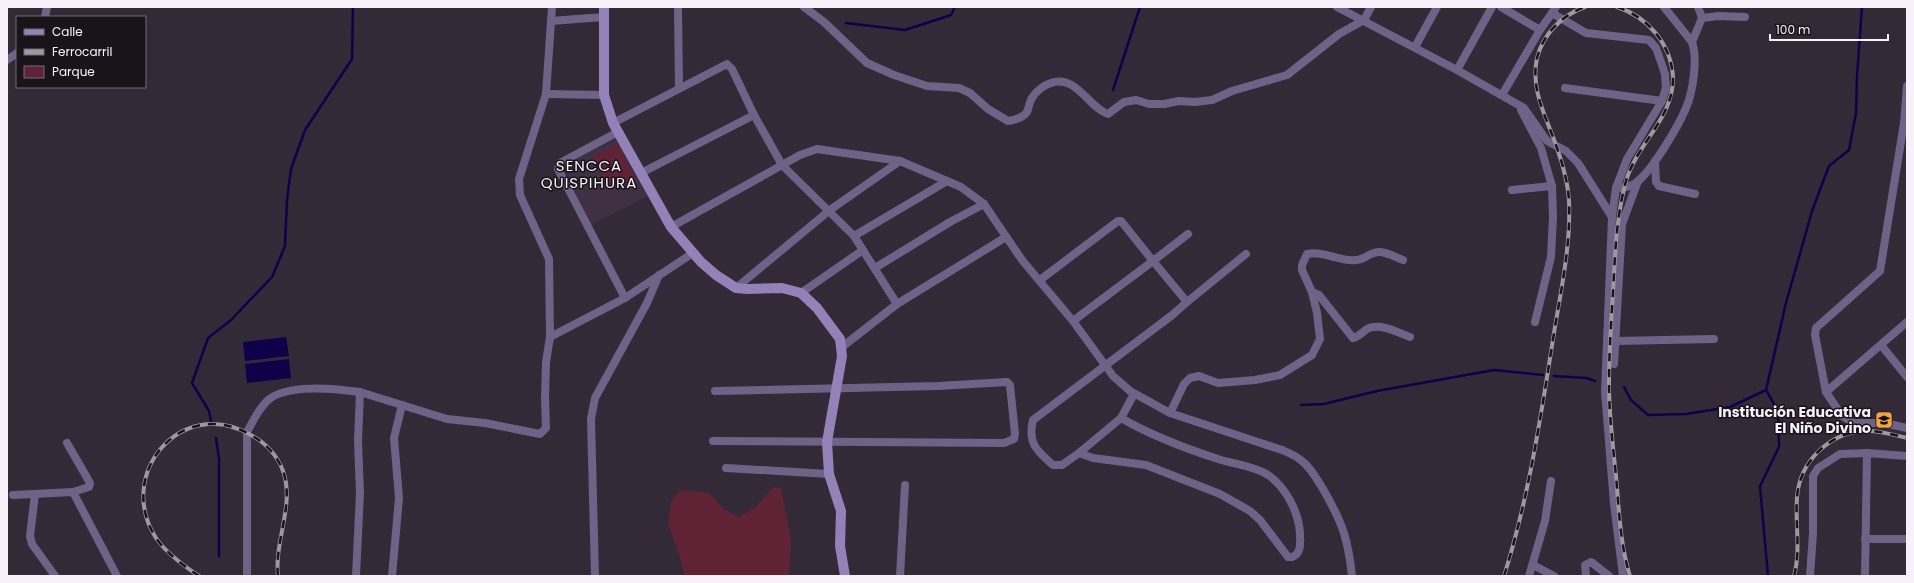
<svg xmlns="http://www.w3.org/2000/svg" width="1914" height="583" viewBox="0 0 1914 583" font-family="Poppins,sans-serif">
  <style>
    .built { fill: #3f3043 }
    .green { fill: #602336 }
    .water { fill: #0f004a }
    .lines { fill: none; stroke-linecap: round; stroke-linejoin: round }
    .stream { stroke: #0f004a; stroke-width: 2.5 }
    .street { stroke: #6e6386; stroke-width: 8 }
    .secondary { stroke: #9381b8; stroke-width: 10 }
    .rail-casing { stroke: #a097a2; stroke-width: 4 }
    .rail { stroke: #19141a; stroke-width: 2.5; stroke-dasharray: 8; stroke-linecap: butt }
    .labels { text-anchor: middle; stroke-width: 3; stroke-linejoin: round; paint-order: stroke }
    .poi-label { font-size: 14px; font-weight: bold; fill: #f8f1fa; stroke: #19141a; text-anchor: end }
    .neighbourhood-label { font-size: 15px; letter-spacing: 1px; fill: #f8f1fa; stroke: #19141a }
  </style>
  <rect width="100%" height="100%" fill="#342936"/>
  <polygon class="built" points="620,137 653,194 590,225 563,166"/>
  <g class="green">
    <polygon points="617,144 635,178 611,190 593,156"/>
    <polygon points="773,487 781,488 791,541 789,576 684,576 680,557 668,523 671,502 680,490 709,493 724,509 739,517 757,506"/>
  </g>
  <g class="water">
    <polygon points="286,337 289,356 245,361 243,342"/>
    <polygon points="289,359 291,378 247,383 245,364"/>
  </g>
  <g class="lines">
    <g class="stream">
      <polyline points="846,23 905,30 951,15 955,7"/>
      <polyline points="1113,90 1140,7"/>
      <polyline points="1554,376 1587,378 1595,381"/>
      <polyline points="1624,387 1631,400 1648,415 1686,414 1730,407 1766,390"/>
      <polyline points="1301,405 1324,404 1377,391 1494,370 1543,375"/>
      <polyline points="211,421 209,411 192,383 208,338 231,320 272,277 285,246 287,200 291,169 305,130 352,59 353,7"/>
      <polyline points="216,438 219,459 219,556"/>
      <polyline points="1768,576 1760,486 1779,447 1778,411 1766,390 1786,303 1812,211 1829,166 1849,150 1856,113 1857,76 1862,7"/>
    </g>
    <g class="street">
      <polyline points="678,7 679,88"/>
      <path d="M804,7l20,15 43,41 27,12 33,11 32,2 11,5 18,16 20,12c6,-1 15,-3 19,-9 2,-4 2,-10 5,-14 4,-7 12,-13 19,-15 25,-9 38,25 57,31l16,-12 12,-2 13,4h15l15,-3 16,1 17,-2 20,-9 55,-16 52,-41 25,-14 7,-13"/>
      <polyline points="1337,7 1457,70 1524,108 1547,141 1566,151 1578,163 1612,217"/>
      <polyline points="1501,7 1540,30 1552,13"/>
      <polyline points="1556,7 1552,13 1586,33 1649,40 1656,48 1661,62 1665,74 1666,88 1662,101 1627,159 1616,188 1612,217 1605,392 1614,504 1623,576"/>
      <polyline points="1698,7 1702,18 1719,16 1745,17"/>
      <polyline points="45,17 47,7"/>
      <polyline points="551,21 604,17"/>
      <polyline points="1692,42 1702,18"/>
      <polyline points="1415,47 1437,7"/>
      <polyline points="7,60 17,53"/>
      <polyline points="1457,70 1492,7"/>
      <polyline points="1907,86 1904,123 1880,271 1816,328 1815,335 1826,392 1842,416 1853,423 1884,423 1907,428"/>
      <polyline points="1565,88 1662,101"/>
      <polyline points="546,94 604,95"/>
      <polyline points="1502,95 1540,30"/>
      <polyline points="1521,110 1541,148 1552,186 1553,217 1551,257 1535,322"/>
      <polyline points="613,123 727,64 732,69 754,115 782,165 854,236 897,304 1006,237"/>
      <polyline points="618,132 560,163 558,169 625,298"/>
      <polyline points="1655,161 1656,182 1659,186 1695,194"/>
      <polyline points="641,173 754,115"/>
      <path d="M1616,188c7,0 13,-1 18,-4 16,-9 45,-59 52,-76 7,-16 12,-50 6,-66l-28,-35"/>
      <polyline points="1512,190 1552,186"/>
      <path d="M671,227l129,-72 17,-6 83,12 61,26 23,17 38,56 51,61 40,55 17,15 40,22 112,37c7,3 15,6 21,12 9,7 14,18 20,27 19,33 25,49 29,87"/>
      <polyline points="854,236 947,181"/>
      <polyline points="875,268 950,222 984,204"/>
      <polyline points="1040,280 1118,221 1121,221 1153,261 1188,234"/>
      <polyline points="736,288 830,210 900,161"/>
      <path d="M1312,292l7,3 34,43c6,-1 10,-7 16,-10 12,-5 30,5 41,9"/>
      <polyline points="801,293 863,250"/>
      <polyline points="1187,302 1246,254"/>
      <path d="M1073,321l80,-60 34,41 -16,14 -138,104c-6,23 4,31 20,45h9l17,-12 42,-35 13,-24"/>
      <polyline points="550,337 625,298 693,253"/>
      <polyline points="1615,341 1714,339"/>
      <polyline points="1881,345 1907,377"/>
      <polyline points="842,347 897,304"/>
      <polyline points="1614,364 1622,224 1638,181"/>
      <polyline points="360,392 447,419 485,423 540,434 546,428 545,398 546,362 550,337 549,259 520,195 519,179 546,94 552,7"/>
      <polyline points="1826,392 1907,322"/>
      <path d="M1170,413l14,-29 6,-6 9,-2 19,7 37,-3 25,-5 32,-20 8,-16 -3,-26 -5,-21 -10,-22v-5l5,-11c16,-4 32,8 49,6 8,0 14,-8 23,-8 8,0 16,5 24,8"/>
      <polyline points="713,441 1004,443 1014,439 1015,434 1010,385 1007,382 938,386 715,391"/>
      <polyline points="67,443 90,483 89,487 73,492"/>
      <path d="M1079,453l14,5 53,7 74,29 30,17 10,9 28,37h4c10,-4 8,-14 8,-23 -1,-21 -14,-47 -32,-59 -13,-9 -35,-11 -50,-16 -34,-11 -66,-23 -97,-41"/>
      <polyline points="726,468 829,474"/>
      <polyline points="35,494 30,536 32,544 55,576"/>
      <polyline points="13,495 73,492 117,576"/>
      <polyline points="1865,539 1907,539"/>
      <polyline points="1533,565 1554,576"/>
      <path d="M247,576v-144c6,-11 11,-22 20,-31 19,-18 69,-12 93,-9l-2,49 2,52 -4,83"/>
      <polyline points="392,576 399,498 394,438 402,405"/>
      <polyline points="595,576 591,419 595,398 647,303 659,275"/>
      <polyline points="900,576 905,485"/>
      <polyline points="1529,576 1545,521 1551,481"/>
      <polyline points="1586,576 1585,565 1591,562 1609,576"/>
      <polyline points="1810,576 1813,533 1813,476 1818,468 1840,454 1867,453 1907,456"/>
      <polyline points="1865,576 1867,453"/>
    </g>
    <polyline class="secondary" points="604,7 604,95 613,123 671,227 701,262 716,275 736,288 748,289 782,288 801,293 817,308 840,339 842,356 827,442 829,474 841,511 840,546 845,576"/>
    <defs>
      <g id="rail">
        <path d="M1617,7c31,10 54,37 56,70 1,41 -36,66 -47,104 -10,37 -11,74 -13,112 -2,30 -4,61 -4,92 0,30 4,61 7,91 3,33 4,68 14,100"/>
        <path d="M199,576c-15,-10 -33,-23 -43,-38 -41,-64 25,-142 93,-104 16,8 28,21 34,37 12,34 -9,70 -5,105"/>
        <path d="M1504,576c25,-79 37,-161 50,-243 7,-43 17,-88 15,-132 -1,-18 -6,-36 -12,-53 -10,-30 -27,-57 -20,-90 6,-24 25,-43 48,-51"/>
        <path d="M1794,576c7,-26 1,-52 3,-79 3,-37 34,-66 71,-66 13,0 26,4 39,7"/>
      </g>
    </defs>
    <use href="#rail" class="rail-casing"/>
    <use href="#rail" class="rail"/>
  </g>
  <defs>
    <symbol id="school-square" viewBox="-11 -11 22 22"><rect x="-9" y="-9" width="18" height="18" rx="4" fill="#f3a442" stroke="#19141a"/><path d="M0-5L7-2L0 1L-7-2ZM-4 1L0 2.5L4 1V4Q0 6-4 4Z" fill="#111"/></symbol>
  </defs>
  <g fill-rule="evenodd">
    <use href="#school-square" x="1874" y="410" width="20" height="20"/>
  </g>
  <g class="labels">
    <g class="poi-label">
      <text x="1871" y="417">Institución Educativa<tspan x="1871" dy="16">El Niño Divino</tspan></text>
    </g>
    <g class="neighbourhood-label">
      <text x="589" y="171">SENCCA<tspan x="589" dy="17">QUISPIHURA</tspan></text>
    </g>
  </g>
  <rect width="1914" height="583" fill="none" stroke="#f8f1fa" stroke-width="16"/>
  <rect x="16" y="16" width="130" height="72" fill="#19141a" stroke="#726c74"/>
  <rect x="24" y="29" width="20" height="6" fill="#9381b8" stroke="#726c74"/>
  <text x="52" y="36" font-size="12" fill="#f8f1fa">Calle</text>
  <rect x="24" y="49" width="20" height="6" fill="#a097a2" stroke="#726c74"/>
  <text x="52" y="56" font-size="12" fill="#f8f1fa">Ferrocarril</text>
  <rect x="24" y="66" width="20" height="12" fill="#602336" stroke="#726c74"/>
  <text x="52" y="76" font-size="12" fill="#f8f1fa">Parque</text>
  <path d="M1770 34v6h118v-6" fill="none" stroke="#f8f1fa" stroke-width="2"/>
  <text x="1776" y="34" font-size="12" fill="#f8f1fa" stroke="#19141a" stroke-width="3" paint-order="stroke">100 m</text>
</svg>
